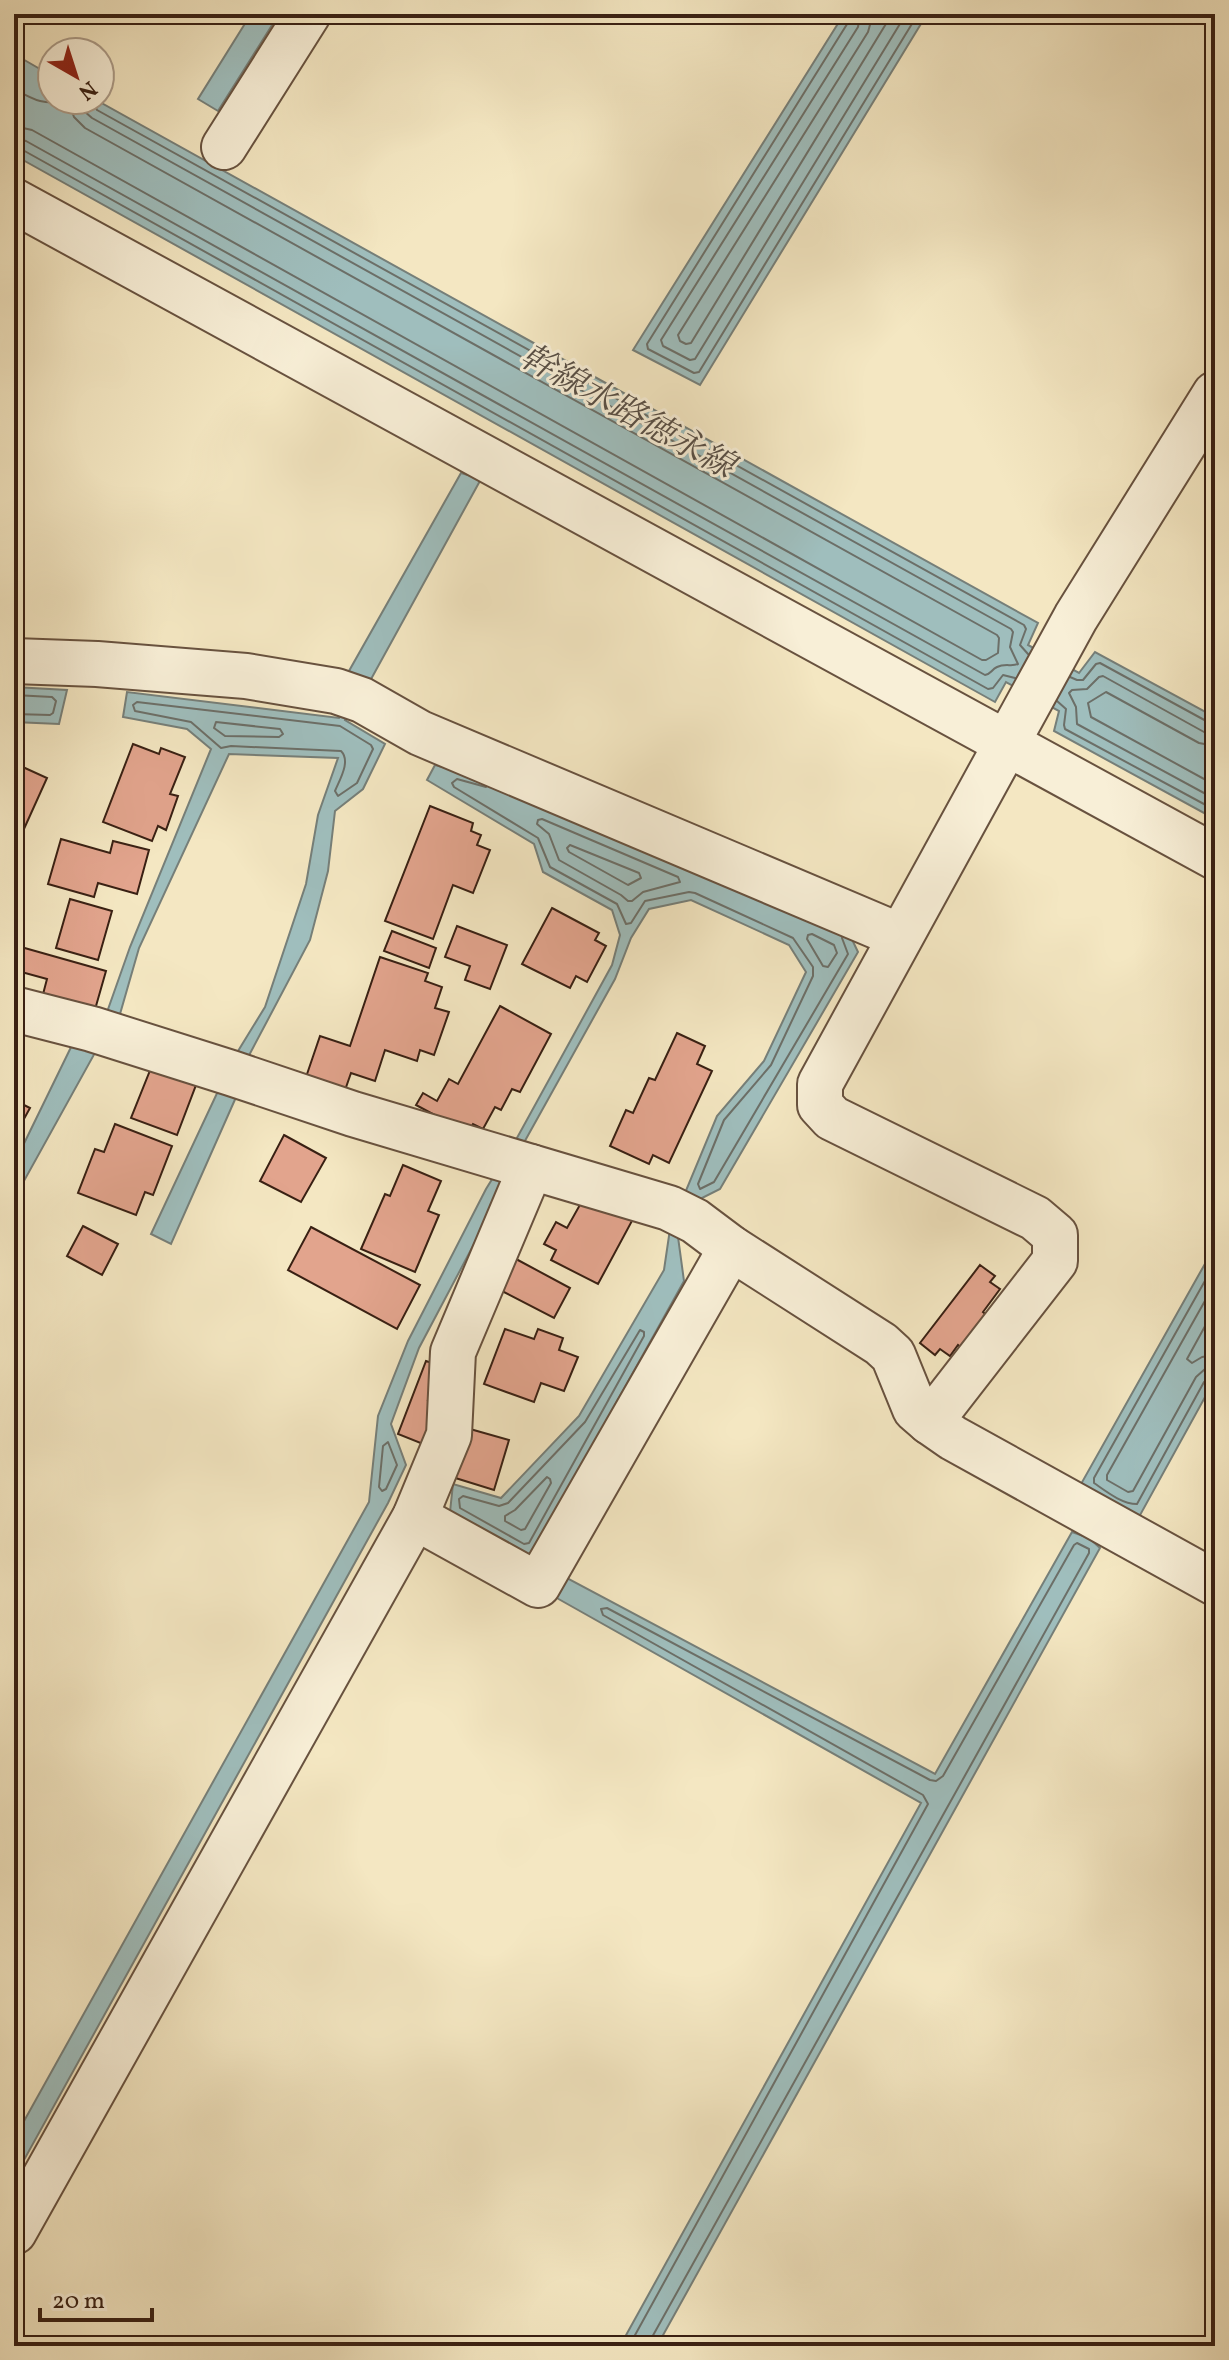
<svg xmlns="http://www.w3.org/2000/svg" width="1229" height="2360" viewBox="0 0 1229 2360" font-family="Vollkorn,'Noto Serif JP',serif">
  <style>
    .water { fill: #9fbebd; stroke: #767f79; stroke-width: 2 }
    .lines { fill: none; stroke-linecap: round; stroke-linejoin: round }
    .shore { stroke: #6c6f68; stroke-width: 2 }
    .building { fill: #e2a48d; stroke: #392013; stroke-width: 2 }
    .minor-casing { stroke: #68523f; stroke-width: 48 }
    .minor { stroke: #f8efd7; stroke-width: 44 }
    .labels { text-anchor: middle; stroke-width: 6; stroke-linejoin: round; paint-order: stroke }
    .water-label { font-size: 34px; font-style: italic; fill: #584f46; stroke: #f8efd7 }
  </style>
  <rect width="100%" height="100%" fill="#f4e7c2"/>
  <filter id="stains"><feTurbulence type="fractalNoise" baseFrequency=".0025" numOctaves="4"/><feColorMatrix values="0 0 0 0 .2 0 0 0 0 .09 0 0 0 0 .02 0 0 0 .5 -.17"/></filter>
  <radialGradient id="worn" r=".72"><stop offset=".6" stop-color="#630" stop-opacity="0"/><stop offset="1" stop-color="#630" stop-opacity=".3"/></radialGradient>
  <g class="water">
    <polygon points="251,14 279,14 218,111 198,99"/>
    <polygon points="844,14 927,14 700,385 633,350"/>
    <polygon points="14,54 52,76 52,100 96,100 1038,623 1028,645 1079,673 1095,652 1215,717 1215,819 1054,731 1059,711 1006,682 995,702 14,155"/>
    <polygon points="461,473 481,479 370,681 362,678 345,720 385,744 363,789 335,811 328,871 310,940 245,1063 235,1056 265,1007 306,884 318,815 338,758 229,754 139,948 118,1021 106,1015 130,947 211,749 187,729 123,717 127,692 339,718 356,675 349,671"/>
    <polygon points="14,687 67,690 59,724 14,722"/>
    <polygon points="435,765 507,784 847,929 858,952 720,1189 694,1202 678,1237 684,1281 531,1556 450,1512 453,1484 501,1498 579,1416 664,1270 670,1229 717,1116 764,1061 806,972 789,945 691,900 649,909 631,938 615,979 521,1148 501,1193 419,1348 391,1424 406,1465 388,1503 14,2178 14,2139 369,1502 378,1416 408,1341 486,1189 512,1147 612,965 620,935 612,910 543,872 534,844 427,780"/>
    <polygon points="75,1039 96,1051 14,1199 14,1164"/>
    <polygon points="219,1089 237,1095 171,1244 151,1234"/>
    <polygon points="1215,1246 1215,1379 1139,1517 1081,1484"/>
    <polygon points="1072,1532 1089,1538 1100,1548 657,2346 620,2346 921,1803 555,1597 567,1578 935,1774"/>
  </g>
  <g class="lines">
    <g class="shore">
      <polyline points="850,14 849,21 647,344 648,349 694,373 699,372 918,14"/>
      <polyline points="860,14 858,27 661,340 663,346 690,360 695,359 906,14"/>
      <polyline points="873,14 868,32 678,335 680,341 686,344 691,343 892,14"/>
      <path d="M14,89c22,12 29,16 54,12l6,16 11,11 912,507 2,3 -1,15 -12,7h-4l-950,-530 -18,-4"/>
      <polyline points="92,100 97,110 1024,625 1026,629 1020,645 1028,654"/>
      <path d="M14,138l12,3 959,534c6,-1 6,-5 12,-8 8,-4 15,0 21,-3l-8,-17 3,-15 -2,-3 -919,-511 -8,-7 -2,-11"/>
      <polyline points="14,148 21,149 988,689 993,688 1003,675 1015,678"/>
      <polyline points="1070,677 1077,680 1083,680 1096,664 1100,663 1208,722 1215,724"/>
      <polyline points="14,695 52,697 56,701 53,713 50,715 14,714"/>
      <polyline points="1057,701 1066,709 1064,725 1065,729 1215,810"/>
      <path d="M137,702l203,24 31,19 2,4 -16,34 -19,13 -3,-5c5,-12 16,-30 6,-40l-110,-5 -10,2 -30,-26 -56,-11 -2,-6z"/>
      <polygon points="216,722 280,729 283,734 279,737 225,736 214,728"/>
      <polyline points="1215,734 1204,732 1103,676 1099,677 1087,689 1072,690 1069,693 1076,707 1077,724 1215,799"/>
      <polyline points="1215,746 1199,743 1106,692 1088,703 1091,717 1215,785"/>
      <polyline points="486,787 457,779 452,783 454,787 538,838 550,867 617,904 626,924 631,923 645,901 689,892 695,893 793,938 813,967 813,976 771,1065 724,1120 698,1184 700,1189 714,1182 848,954 842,938"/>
      <polygon points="542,819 678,877 680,882 643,892 632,901 628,901 621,895 559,860 549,834 537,824 538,820"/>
      <polygon points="570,845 639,873 641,878 628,885 569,852 567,848"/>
      <polygon points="812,934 834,945 837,953 828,967 823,966 807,939 808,935"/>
      <path d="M1215,1263l-121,215v5c13,9 28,21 43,21l67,-122 5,-4 6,-1"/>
      <polyline points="1215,1283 1107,1475 1107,1480 1128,1492 1133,1491 1196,1377 1205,1369 1215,1367"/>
      <polyline points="1215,1308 1187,1359 1192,1363 1202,1357 1215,1355"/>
      <polygon points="640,1330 644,1332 644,1336 529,1543 524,1544 460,1508 459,1499 463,1496 499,1506 508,1503 585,1422"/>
      <polygon points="388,1442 397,1465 386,1489 382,1491 379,1487 383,1446"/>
      <polygon points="547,1477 550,1479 551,1483 525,1529 521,1530 505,1521 505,1516 515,1510"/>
      <polyline points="629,2346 928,1804 923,1795 603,1615 601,1609 607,1608 930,1780 936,1781 943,1776 1074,1545 1077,1543 1089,1549 1089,1553 651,2339 650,2346"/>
    </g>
  </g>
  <g class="building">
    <polygon points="133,744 159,754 161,748 185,757 170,794 178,796 166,830 158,826 152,841 103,822"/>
    <polygon points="14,763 47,778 14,851"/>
    <polygon points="430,806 473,823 471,831 481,835 477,845 490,850 473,893 453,885 433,939 385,921"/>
    <polygon points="61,839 110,853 113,841 149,850 137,894 98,883 94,897 48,884"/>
    <polygon points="70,899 112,911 98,960 56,948"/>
    <polygon points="552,908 599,933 595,940 606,946 587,982 576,976 570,988 522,964"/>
    <polygon points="457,926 507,945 490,989 465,980 470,966 445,957"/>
    <polygon points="392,931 436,948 429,968 384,951"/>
    <polygon points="14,945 106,971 94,1013 42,998 47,979 14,970"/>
    <polygon points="380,957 428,973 425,981 442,987 435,1008 449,1012 434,1055 420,1050 417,1061 385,1050 375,1081 351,1073 344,1093 305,1080 320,1036 350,1046"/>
    <polygon points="500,1006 551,1034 520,1092 512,1089 501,1110 495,1107 483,1129 473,1124 468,1133 416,1105 423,1093 437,1101 449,1079 458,1084"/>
    <polygon points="677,1033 705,1046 697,1064 712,1071 669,1163 653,1155 649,1164 610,1146 626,1110 633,1113 649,1078 655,1080"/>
    <polygon points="151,1068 196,1085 177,1135 131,1118"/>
    <polygon points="14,1100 30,1108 14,1137"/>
    <polygon points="115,1124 172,1146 153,1195 145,1192 136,1215 78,1193 95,1149 104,1152"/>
    <polygon points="284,1135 326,1158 301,1202 260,1181"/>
    <polygon points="403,1165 441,1181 428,1211 439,1215 415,1272 361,1249 385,1194 390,1196"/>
    <polygon points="586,1194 633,1219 598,1284 551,1260 556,1250 544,1244 556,1222 567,1228"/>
    <polygon points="83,1226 118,1244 102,1275 67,1256"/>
    <polygon points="311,1227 420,1285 397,1329 288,1270"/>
    <polygon points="516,1259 570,1288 554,1318 500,1290"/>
    <polygon points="980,1265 995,1276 990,1282 1000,1289 983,1312 989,1317 964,1350 958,1345 950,1356 940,1349 935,1355 920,1343"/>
    <polygon points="505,1329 534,1339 538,1329 563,1338 559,1350 578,1357 564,1391 541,1383 534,1402 484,1384"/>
    <polygon points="426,1361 441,1366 428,1400 439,1403 423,1444 398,1434"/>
    <polygon points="463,1427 509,1440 494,1490 449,1476"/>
  </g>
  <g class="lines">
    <defs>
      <g id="minor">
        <polyline points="224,147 308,14"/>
        <polyline points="14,201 1215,857"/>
        <polyline points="14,661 97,664 246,676 336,691 362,700 420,733 900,936"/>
        <polyline points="14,1009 92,1029 231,1073 353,1114 669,1208 695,1221 731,1248 881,1344 893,1355 915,1409 930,1422 1055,1261 1055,1235 1035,1218 832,1118 820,1105 820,1084 1076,617 1215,394"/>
        <polyline points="930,1422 953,1438 1215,1583"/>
        <polyline points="415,1517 538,1585 731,1248"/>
        <polyline points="14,2232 415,1517 449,1435 453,1352 531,1167"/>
      </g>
    </defs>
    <use href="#minor" class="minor-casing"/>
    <use href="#minor" class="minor"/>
  </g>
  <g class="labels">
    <g class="water-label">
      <text transform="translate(628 410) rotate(29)" y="12">幹線水路徳永線</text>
    </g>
  </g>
  <rect width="1229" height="2360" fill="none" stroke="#f4e7c2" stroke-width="48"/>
  <rect x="16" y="16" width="1197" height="2328" fill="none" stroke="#392013" stroke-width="4"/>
  <rect x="24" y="24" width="1181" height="2312" fill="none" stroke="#392013" stroke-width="2"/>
  <g transform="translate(76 76) rotate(141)"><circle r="38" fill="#f8efd7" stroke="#ac9c89" stroke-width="2"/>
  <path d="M0-6L14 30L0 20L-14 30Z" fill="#8f2418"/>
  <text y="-12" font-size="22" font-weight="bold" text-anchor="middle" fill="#392013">N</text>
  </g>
  <path d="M40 2308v12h112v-12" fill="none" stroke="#392013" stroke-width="4"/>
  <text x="52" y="2308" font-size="24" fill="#392013" stroke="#f8efd7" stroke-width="6" paint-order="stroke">20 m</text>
  <rect width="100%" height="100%" filter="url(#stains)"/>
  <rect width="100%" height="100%" fill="url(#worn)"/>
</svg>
